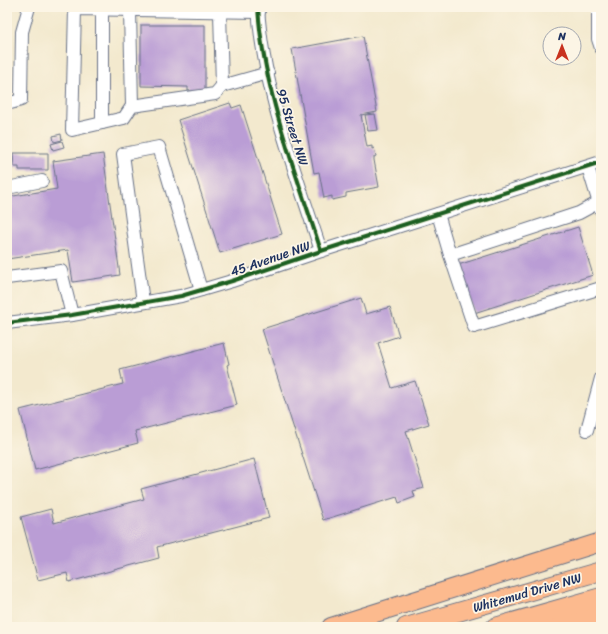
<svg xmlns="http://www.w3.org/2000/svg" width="608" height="634" viewBox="0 0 608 634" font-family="Sriracha,sans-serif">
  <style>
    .building { fill: #ba9dd5 }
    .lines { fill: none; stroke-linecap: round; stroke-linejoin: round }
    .minor-casing { stroke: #677085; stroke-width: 14 }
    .highway-casing { stroke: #677085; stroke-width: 20 }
    .minor { stroke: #fff; stroke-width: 12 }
    .highway { stroke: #fcba8e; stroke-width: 18 }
    .cycleway-casing { stroke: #fcf5e5; stroke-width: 6 }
    .cycleway { stroke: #1b5e20; stroke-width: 4 }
    .labels { text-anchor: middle; stroke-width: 3.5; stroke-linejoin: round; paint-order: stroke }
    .street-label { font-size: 13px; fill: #1b2f5e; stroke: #fcf5e5 }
  </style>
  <rect width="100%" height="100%" fill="#fcf5e5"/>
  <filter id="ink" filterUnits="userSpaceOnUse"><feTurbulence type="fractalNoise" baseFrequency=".025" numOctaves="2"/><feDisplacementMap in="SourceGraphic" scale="8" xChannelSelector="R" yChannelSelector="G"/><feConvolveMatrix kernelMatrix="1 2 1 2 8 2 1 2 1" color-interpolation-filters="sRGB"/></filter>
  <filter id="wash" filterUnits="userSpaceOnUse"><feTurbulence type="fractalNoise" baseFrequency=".012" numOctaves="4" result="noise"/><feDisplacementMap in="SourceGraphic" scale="16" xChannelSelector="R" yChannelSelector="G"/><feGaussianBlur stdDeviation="0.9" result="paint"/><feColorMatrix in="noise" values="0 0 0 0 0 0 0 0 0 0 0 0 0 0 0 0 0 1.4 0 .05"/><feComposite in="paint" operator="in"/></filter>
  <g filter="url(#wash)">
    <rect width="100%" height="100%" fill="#f3e9ce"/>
    <g id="blocks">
      <g class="building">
        <polygon points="141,25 205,25 205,91 188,91 188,87 141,86"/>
        <polygon points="363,36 377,112 361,115 367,147 372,146 372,149 374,148 376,156 374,157 374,160 379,187 346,193 346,197 332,200 332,196 324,198 319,172 314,173 292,49"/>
        <polygon points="230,103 232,108 241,105 282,234 220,253 178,120"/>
        <polygon points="375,114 378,130 368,131 365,115"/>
        <polygon points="61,134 62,140 54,142 53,136"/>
        <polygon points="62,141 64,147 53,150 51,144"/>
        <polygon points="13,153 48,153 48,170 19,170 19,167 14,167"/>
        <polygon points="103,154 120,275 73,282 68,250 7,259 7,197 57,189 53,161"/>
        <polygon points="578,227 593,275 474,313 458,265"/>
        <polygon points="361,298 366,314 390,307 399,336 378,343 392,388 415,381 429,424 406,431 424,488 413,491 415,497 399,503 397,497 323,520 262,329"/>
        <polygon points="224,343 229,364 227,365 237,405 135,431 138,443 35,470 20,410 123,384 120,370"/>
        <polygon points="254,459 269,518 157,547 159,558 69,582 67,573 38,580 21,517 51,509 54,523 144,499 141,489"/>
      </g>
    </g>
  </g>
  <g filter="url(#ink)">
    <use href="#blocks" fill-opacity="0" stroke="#677085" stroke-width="1"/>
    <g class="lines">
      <defs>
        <g id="minor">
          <path d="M258,7c5,84 38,165 63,244"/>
          <polyline points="598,7 598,39 601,48"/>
          <polyline points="102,9 102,123"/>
          <polyline points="130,10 132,106"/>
          <polyline points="220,12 222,86"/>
          <polyline points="259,12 75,9 72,130 124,118 132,106 215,94 222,86 268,73"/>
          <polyline points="7,104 21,100 22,32 29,7"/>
          <polyline points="588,167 601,210"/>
          <polyline points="7,188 42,181"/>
          <polyline points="601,201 579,213 450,255 474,327 601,288"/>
          <polyline points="438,214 450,255"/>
          <polyline points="7,278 61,271 72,315"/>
          <polyline points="143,302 123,154 159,147 201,290"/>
          <polyline points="7,323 72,315 181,296 232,281 321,251 601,162"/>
          <polyline points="587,430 601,378"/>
        </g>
        <g id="highway">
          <polyline points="544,621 601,616"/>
          <polyline points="331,627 601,542"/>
          <polyline points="406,627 601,571"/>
          <polyline points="495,627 601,597"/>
        </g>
      </defs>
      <use href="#minor" class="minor-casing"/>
      <use href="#highway" class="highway-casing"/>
      <use href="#minor" class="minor"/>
      <use href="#highway" class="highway"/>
      <defs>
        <g id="cycleway">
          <path d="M258,7c5,84 38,165 63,244"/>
          <polyline points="7,323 72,315 181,296 232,281 321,251 601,162"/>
        </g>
      </defs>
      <use href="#cycleway" class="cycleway-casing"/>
      <use href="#cycleway" class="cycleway"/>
    </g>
  </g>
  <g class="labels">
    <g class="street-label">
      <text transform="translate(293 127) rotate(73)" y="5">95 Street NW</text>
      <text transform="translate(270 258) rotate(-19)" y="5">45 Avenue NW</text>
      <text transform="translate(527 592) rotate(-16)" y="5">Whitemud Drive NW</text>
    </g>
  </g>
  <rect width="608" height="634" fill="none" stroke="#fcf5e5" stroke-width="24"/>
  <g transform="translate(562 46)"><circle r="19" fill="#fcf5e5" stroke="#a2a6af"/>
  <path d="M0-3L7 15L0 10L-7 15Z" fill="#c8321e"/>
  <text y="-6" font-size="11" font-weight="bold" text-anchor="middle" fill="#1b2f5e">N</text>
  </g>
</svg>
